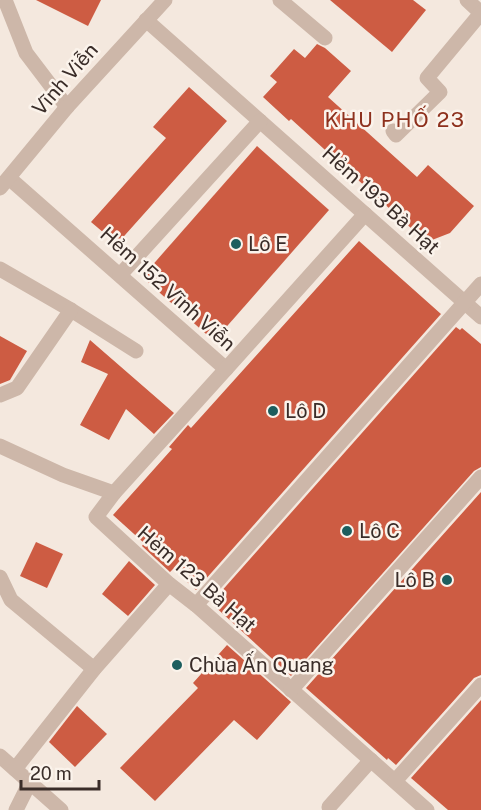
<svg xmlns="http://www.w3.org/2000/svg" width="481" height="810" viewBox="0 0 481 810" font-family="'Public Sans',sans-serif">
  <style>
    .building { fill: #cd5c43 }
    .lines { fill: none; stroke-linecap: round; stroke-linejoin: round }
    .minor { stroke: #cdb7a9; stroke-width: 15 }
    .poi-dot { fill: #1c5e5e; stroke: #fbf3eb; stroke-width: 2 }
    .labels { text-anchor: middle; stroke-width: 5; stroke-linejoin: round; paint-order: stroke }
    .street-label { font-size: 20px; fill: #3a2d29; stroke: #fbf3eb }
    .poi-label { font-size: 20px; fill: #3a2d29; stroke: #fbf3eb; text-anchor: start }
    .neighbourhood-label { font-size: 21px; letter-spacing: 1.5px; fill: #8e311d; stroke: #fbf3eb }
  </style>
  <rect width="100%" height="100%" fill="#f4e8de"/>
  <g class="building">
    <polygon points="36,0 101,0 88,26"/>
    <polygon points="330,0 413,0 426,10 392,52"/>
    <polygon points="317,44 325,48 351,71 328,97 417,177 428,165 474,206 450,233 432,240 423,239 291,119 289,121 263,97 277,82 270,76 294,49 305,58"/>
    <polygon points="189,87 227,121 117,244 91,222 166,138 153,127"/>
    <polygon points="257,146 329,210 214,341 142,277"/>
    <polygon points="359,241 441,314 196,590 173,569 170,572 142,546 144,543 113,515 172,449 169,447 188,425 191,428"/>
    <polygon points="456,327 460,330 462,328 481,344 481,467 474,471 291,676 211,603"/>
    <polygon points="0,336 27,351 10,380 0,384"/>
    <polygon points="90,340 174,413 154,434 126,409 109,440 80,425 108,374 81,362"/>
    <polygon points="481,492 481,675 474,678 396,765 388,758 387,760 306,688"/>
    <polygon points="36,542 63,554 47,588 20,576"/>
    <polygon points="129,561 155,585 128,616 102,594"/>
    <polygon points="227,645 291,702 257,740 234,720 155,801 120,768 198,688 193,683"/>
    <polygon points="481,700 481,810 448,810 411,778"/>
    <polygon points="77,706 107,734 75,767 49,742"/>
  </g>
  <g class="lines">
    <g class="minor">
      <polyline points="5,0 26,53 67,107"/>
      <polyline points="280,0 325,38"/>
      <polyline points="467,0 481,13"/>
      <polyline points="146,20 481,317"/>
      <polyline points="393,131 396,135 440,92 427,78 481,13"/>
      <polyline points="9,178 226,369 114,493 96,517 169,584 196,605 427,810"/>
      <polyline points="0,188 67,107 165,0"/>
      <polyline points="0,269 71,310 136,351"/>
      <polyline points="120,275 260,121"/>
      <polyline points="226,369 365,214"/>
      <polyline points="0,395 17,388 71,310"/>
      <polyline points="0,446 63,475 114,493"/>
      <polyline points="0,577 11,600 94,669"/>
      <polyline points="196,605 481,284"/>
      <polyline points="291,690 481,477"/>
      <polyline points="0,756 61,810"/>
      <polyline points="15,769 94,669 169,584"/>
      <polyline points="395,781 481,685"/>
      <polyline points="329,807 371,760"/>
      <polyline points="16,810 30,782"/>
    </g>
  </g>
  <g class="poi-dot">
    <circle cx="236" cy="244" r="6"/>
    <circle cx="273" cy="411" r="6"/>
    <circle cx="347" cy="531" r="6"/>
    <circle cx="447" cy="580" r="6"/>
    <circle cx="177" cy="665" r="6"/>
  </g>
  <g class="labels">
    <g class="street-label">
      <text transform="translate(65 79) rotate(-49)" y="7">Vĩnh Viễn</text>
      <text transform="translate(381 200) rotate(42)" y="7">Hẻm 193 Bà Hạt</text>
      <text transform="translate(168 289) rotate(42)" y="7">Hẻm 152 Vĩnh Viễn</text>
      <text transform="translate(197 579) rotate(41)" y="7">Hẻm 123 Bà Hạt</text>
    </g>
    <g class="poi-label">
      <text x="248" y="251">Lô E</text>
      <text x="285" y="418">Lô D</text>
      <text x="359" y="538">Lô C</text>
      <text x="435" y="587" text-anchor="end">Lô B</text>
      <text x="189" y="672">Chùa Ấn Quang</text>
    </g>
    <g class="neighbourhood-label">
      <text x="395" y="127">KHU PHỐ 23</text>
    </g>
  </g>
  <path d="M21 780v9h78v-9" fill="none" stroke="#3a2d29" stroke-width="3"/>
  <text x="30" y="780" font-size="18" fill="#3a2d29" stroke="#fbf3eb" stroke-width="4.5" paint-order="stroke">20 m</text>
</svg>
